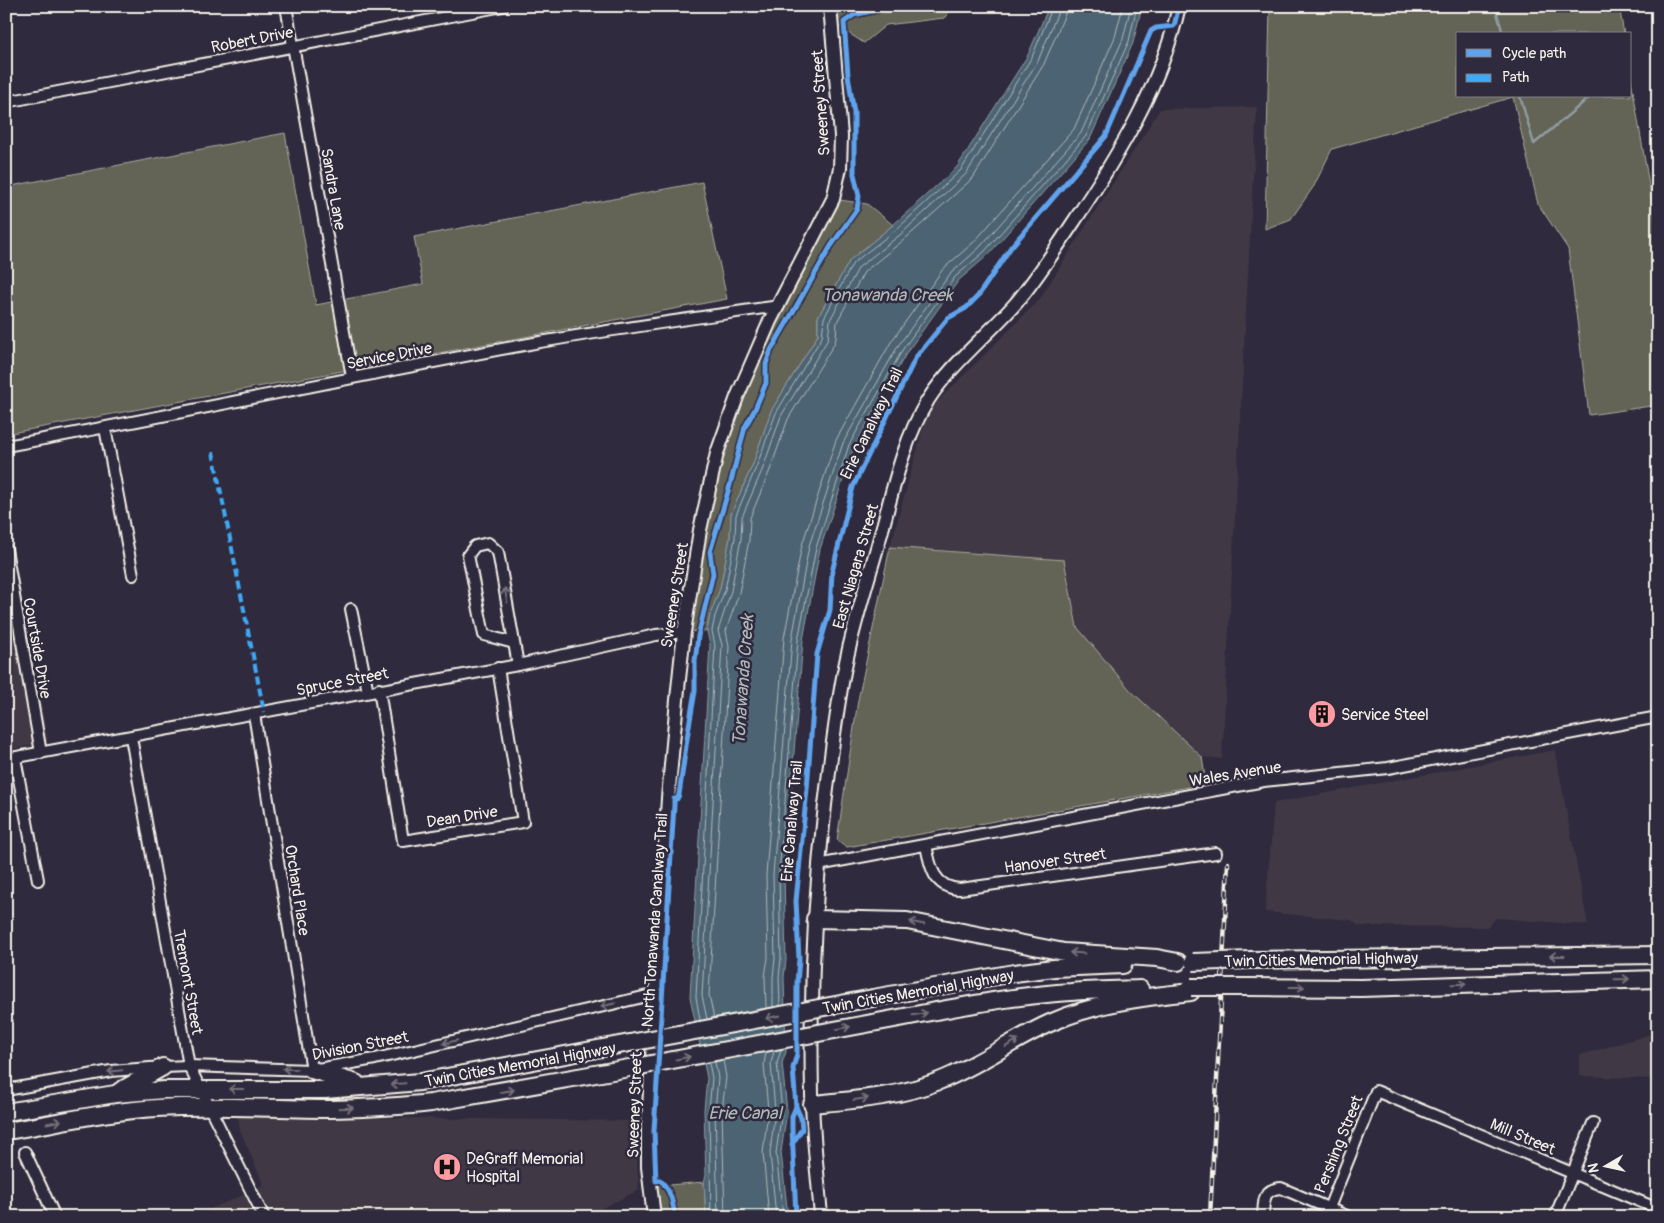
<svg xmlns="http://www.w3.org/2000/svg" width="1664" height="1223" viewBox="0 0 1664 1223" font-family="Pangolin,sans-serif">
  <style>
    .built { fill: #403844 }
    .green { fill: #636456; stroke: #acaa9f }
    .water { fill: #4b6473; stroke: #8f9ca2 }
    .lines { fill: none; stroke-linecap: round; stroke-linejoin: round }
    .shore { stroke: #b0b9b9; stroke-width: 1 }
    .stream { stroke: #8f9ca2; stroke-width: 2.5 }
    .minor-casing { stroke: #f4f1e8; stroke-width: 14 }
    .tertiary-casing { stroke: #f4f1e8; stroke-width: 16 }
    .primary-casing { stroke: #f4f1e8; stroke-width: 20 }
    .minor { stroke: #2f2a3d; stroke-width: 10 }
    .tertiary { stroke: #2f2a3d; stroke-width: 12 }
    .primary { stroke: #2f2a3d; stroke-width: 16 }
    .rail-casing { stroke: #f4f1e8; stroke-width: 4.5 }
    .rail { stroke: #2f2a3d; stroke-width: 2.5; stroke-dasharray: 8; stroke-linecap: butt }
    .primary-bridge-casing { stroke: #f4f1e8; stroke-width: 20; stroke-linecap: butt }
    .primary-bridge { stroke: #2f2a3d; stroke-width: 16 }
    .quiet { stroke: #3fa9f5; stroke-width: 4; stroke-dasharray: 8 4; stroke-linecap: butt }
    .cycleway-casing { stroke: #2f2a3d; stroke-width: 8 }
    .cycleway { stroke: #60a3ed; stroke-width: 5 }
    .oneway { stroke: #747079 }
    .labels { text-anchor: middle; stroke-width: 5; stroke-linejoin: round; paint-order: stroke }
    .street-label { font-size: 16px; fill: #f4f1e8; stroke: #2f2a3d }
    .poi-label { font-size: 16px; fill: #f4f1e8; stroke: #2f2a3d; text-anchor: start }
    .water-label { font-size: 18px; font-style: italic; fill: #b0b9b9; stroke: #2f2a3d }
  </style>
  <rect width="100%" height="100%" fill="#2f2a3d"/>
  <filter id="ink" filterUnits="userSpaceOnUse"><feTurbulence type="fractalNoise" baseFrequency=".02" numOctaves="2"/><feDisplacementMap in="SourceGraphic" scale="10" xChannelSelector="R" yChannelSelector="G"/><feConvolveMatrix kernelMatrix="1 2 1 2 8 2 1 2 1" color-interpolation-filters="sRGB"/></filter>
  <g filter="url(#ink)">
    <g class="built">
      <polygon points="1257,107 1222,759 1202,757 1131,691 1077,627 1064,560 890,547 928,411 1039,300 1160,109"/>
      <polygon points="6,520 48,742 6,750"/>
      <polygon points="1555,750 1588,925 1496,918 1487,927 1359,926 1351,920 1265,912 1274,803"/>
      <polygon points="1658,1032 1658,1079 1579,1076 1580,1055"/>
      <polygon points="238,1116 638,1121 636,1148 639,1190 584,1217 192,1217 264,1186 240,1130"/>
    </g>
    <g class="green">
      <polygon points="837,6 956,6 944,18 886,25 864,43 839,27"/>
      <polygon points="1270,6 1619,6 1624,34 1458,34 1458,96 1630,96 1630,73 1658,238 1658,405 1589,415 1568,249 1538,204 1513,97 1332,149 1314,186 1291,219 1265,229"/>
      <polygon points="285,133 316,305 423,284 414,237 702,182 727,299 6,434 6,187"/>
      <polygon points="833,199 867,204 893,225 850,260 818,317 818,335 771,411 753,464 731,514 730,538 720,589 710,615 707,631 684,632 717,453 770,321"/>
      <polygon points="890,547 1064,560 1077,627 1131,691 1202,757 1206,784 847,847 837,840 858,700"/>
      <polygon points="704,1182 706,1217 662,1217 657,1186"/>
    </g>
    <polygon class="water" points="1049,6 1142,6 1133,43 1090,139 987,256 959,280 907,352 854,447 820,549 803,640 784,876 786,960 784,977 786,1052 782,1063 787,1111 781,1152 788,1217 706,1217 704,1182 706,1175 704,1110 707,1078 690,997 710,645 707,631 710,615 720,589 730,538 731,514 753,464 771,411 818,335 818,317 850,260 893,225 957,167 1028,55"/>
    <g class="lines">
      <g class="shore">
        <polyline points="780,1006 779,977 781,959 779,875 798,640 816,548 849,445 903,349 955,277 984,252 1086,136 1129,41 1137,6"/>
        <polyline points="773,1007 773,977 775,959 773,875 792,639 809,546 843,443 898,346 950,274 979,248 1081,133 1123,39 1131,6"/>
        <polyline points="766,1008 765,976 768,958 766,875 784,638 802,545 836,440 891,342 943,269 974,242 1074,129 1115,37 1123,6"/>
        <polyline points="714,1018 709,995 729,646 726,631 739,593 749,540 750,518 770,470 788,419 834,344 836,338 837,322 864,272 905,239 973,178 1044,64 1065,14 1067,6"/>
        <polyline points="707,1019 702,996 722,645 718,631 731,591 741,539 742,517 763,468 781,416 828,339 830,320 859,267 901,234 966,174 1038,61 1058,12 1059,6"/>
        <polyline points="700,1020 696,997 715,645 712,631 715,616 725,590 735,538 736,515 757,465 776,413 822,337 824,318 853,263 897,229 961,170 1032,57 1053,6"/>
        <polyline points="781,1050 777,1063 782,1111 776,1153 783,1217"/>
        <polyline points="774,1051 771,1063 775,1111 770,1153 776,1217"/>
        <polyline points="766,1052 764,1064 768,1111 763,1153 769,1217"/>
        <polyline points="723,1060 726,1077 722,1111 725,1217"/>
        <polyline points="715,1062 718,1078 715,1111 718,1217"/>
        <polyline points="709,1063 712,1078 709,1110 711,1217"/>
      </g>
      <g class="stream">
        <polyline points="1495,6 1503,34"/>
        <polyline points="1520,96 1534,144 1591,96"/>
      </g>
      <defs>
        <g id="minor">
          <polyline points="286,6 352,377"/>
          <polyline points="6,102 503,6"/>
          <polyline points="105,428 133,575"/>
          <path d="M6,446c175,-32 348,-70 523,-102 83,-15 167,-26 250,-38"/>
          <polyline points="6,549 41,753"/>
          <polyline points="351,609 368,692"/>
          <polyline points="514,643 484,635 468,555 475,546 488,543 498,552 518,665"/>
          <polyline points="379,689 403,841 523,822 498,668"/>
          <polyline points="254,714 312,1070"/>
          <polyline points="131,737 189,1066 264,1217"/>
          <polyline points="15,758 38,880"/>
          <polyline points="6,759 518,665 656,635 684,632"/>
          <path d="M926,845c4,22 8,43 34,44l256,-36"/>
          <polyline points="818,865 1264,781 1388,768 1658,717"/>
          <polyline points="6,1090 111,1071 163,1067 189,1066 312,1070 375,1059 656,994"/>
          <polyline points="25,1152 55,1217"/>
          <polyline points="1329,1208 1376,1091 1658,1209"/>
          <path d="M1263,1217c1,-15 -1,-28 18,-29l68,29"/>
          <polyline points="1555,1217 1593,1123"/>
        </g>
        <g id="tertiary">
          <polyline points="654,1217 648,1167 648,1124 668,798 678,689 684,632 700,530 717,453 737,397 770,321 833,199 840,168 841,136 830,6"/>
          <path d="M821,1217c-3,-42 -9,-83 -9,-124 -2,-97 2,-193 13,-288 6,-48 11,-96 21,-143 8,-38 20,-76 31,-114 14,-49 24,-104 51,-148 24,-37 59,-64 88,-97 21,-25 39,-53 57,-80 44,-66 89,-138 106,-217"/>
        </g>
        <g id="primary">
          <polyline points="815,919 907,921 1064,952 1157,958 1178,962"/>
          <polyline points="1250,960 1658,955"/>
          <polyline points="1248,987 1361,988 1658,979"/>
          <polyline points="873,998 1014,973 1054,968 1123,965"/>
          <path d="M872,1023c66,-12 133,-27 199,-31 23,-2 46,-2 69,-3"/>
          <polyline points="312,1070 356,1083"/>
          <polyline points="120,1091 163,1067"/>
          <path d="M812,1104c43,-4 87,-7 127,-23 39,-15 73,-41 111,-58 45,-20 92,-26 141,-31"/>
          <polyline points="6,1112 115,1094 164,1090 325,1090 420,1082 635,1042"/>
          <path d="M6,1131c51,-8 100,-20 151,-23 58,-4 117,1 175,1 33,-1 66,-2 99,-6l204,-36"/>
        </g>
      </defs>
      <use href="#minor" class="minor-casing"/>
      <use href="#tertiary" class="tertiary-casing"/>
      <use href="#primary" class="primary-casing"/>
      <use href="#minor" class="minor"/>
      <use href="#tertiary" class="tertiary"/>
      <use href="#primary" class="primary"/>
      <defs>
        <polyline id="rail" points="1210,1217 1228,863"/>
      </defs>
      <use href="#rail" class="rail-casing"/>
      <use href="#rail" class="rail"/>
      <defs>
        <g id="primary-bridge">
          <polyline points="1193,962 1250,960"/>
          <polyline points="1191,987 1248,987"/>
          <polyline points="635,1042 873,998"/>
          <polyline points="635,1067 872,1023"/>
        </g>
      </defs>
      <use href="#primary-bridge" class="primary-bridge-casing"/>
      <use href="#primary-bridge" class="primary-bridge"/>
      <polyline class="quiet" points="213,452 264,712"/>
      <defs>
        <g id="cycleway">
          <polyline points="792,1144 802,1129 801,1118 796,1107 793,1068 797,1054 797,983 799,959 796,901 807,789 817,654 830,610 832,572 853,487 916,357 948,318 966,308 978,296 1011,247 1106,136 1151,31 1156,28 1174,26 1179,6"/>
          <path d="M675,1217c-2,-14 -4,-27 -15,-37l-4,1 -2,-50 20,-326v-6h3l2,-4 9,-63 7,-41v-30l3,-25 15,-62 -3,-22 20,-67 15,-58 10,-18 11,-26v-19l5,-14 60,-104 26,-37 2,-13 -5,-22v-61l-6,-38 -4,-53 10,-7 39,-9"/>
          <polyline points="796,1217 792,1128 792,1116 796,1107"/>
        </g>
      </defs>
      <use href="#cycleway" class="cycleway-casing"/>
      <use href="#cycleway" class="cycleway"/>
    </g>
    <defs><path id="oneway-shaft" d="M-6 0H5M1.5-3L5.5 0L1.5 3" fill="none" stroke-width="1.6" stroke-linecap="round" stroke-linejoin="round" transform="scale(1.25)"/></defs>
    <g class="oneway">
      <use href="#oneway-shaft" transform="translate(506 595) rotate(-100)"/>
      <use href="#oneway-shaft" transform="translate(917 923) rotate(-169)"/>
      <use href="#oneway-shaft" transform="translate(1077 953) rotate(-176)"/>
      <use href="#oneway-shaft" transform="translate(1557 956) rotate(180)"/>
      <use href="#oneway-shaft" transform="translate(1622 979) rotate(-1)"/>
      <use href="#oneway-shaft" transform="translate(1459 984) rotate(-2)"/>
      <use href="#oneway-shaft" transform="translate(1297 987)"/>
      <use href="#oneway-shaft" transform="translate(608 1005) rotate(167)"/>
      <use href="#oneway-shaft" transform="translate(920 1014) rotate(-10)"/>
      <use href="#oneway-shaft" transform="translate(773 1017) rotate(169)"/>
      <use href="#oneway-shaft" transform="translate(843 1028) rotate(-11)"/>
      <use href="#oneway-shaft" transform="translate(450 1042) rotate(167)"/>
      <use href="#oneway-shaft" transform="translate(1012 1043) rotate(-31)"/>
      <use href="#oneway-shaft" transform="translate(683 1058) rotate(-11)"/>
      <use href="#oneway-shaft" transform="translate(290 1069) rotate(-178)"/>
      <use href="#oneway-shaft" transform="translate(115 1071) rotate(174)"/>
      <use href="#oneway-shaft" transform="translate(398 1084) rotate(175)"/>
      <use href="#oneway-shaft" transform="translate(236 1089) rotate(-180)"/>
      <use href="#oneway-shaft" transform="translate(507 1091) rotate(-10)"/>
      <use href="#oneway-shaft" transform="translate(861 1099) rotate(-8)"/>
      <use href="#oneway-shaft" transform="translate(346 1108) rotate(-2)"/>
      <use href="#oneway-shaft" transform="translate(54 1122) rotate(-11)"/>
    </g>
  </g>
  <defs>
    <symbol id="building-disc" viewBox="-11 -11 22 22"><circle r="9.5" fill="#ff9aa2" stroke="#2f2a3d"/><path d="M-4-6H4V6H1V3H-1V6H-4ZM-2.5-4.3h1.7v1.8h-1.7ZM.8-4.3h1.7v1.8H.8ZM-2.5-1h1.7V.8h-1.7ZM.8-1h1.7V.8H.8Z" fill="#111"/></symbol>
    <symbol id="hospital-disc" viewBox="-11 -11 22 22"><circle r="9.5" fill="#ff9aa2" stroke="#2f2a3d"/><path d="M-5-5h3v3.5h4V-5h3V5h-3V1.5h-4V5h-3Z" fill="#111"/></symbol>
  </defs>
  <g fill-rule="evenodd">
    <use href="#building-disc" x="1306" y="698" width="32" height="32"/>
    <use href="#hospital-disc" x="431" y="1151" width="32" height="32"/>
  </g>
  <g class="labels">
    <g class="street-label">
      <text transform="translate(252 39) rotate(-11)" y="6">Robert Drive</text>
      <text transform="translate(820 103) rotate(-94)" y="6">Sweeney Street</text>
      <text transform="translate(334 189) rotate(80)" y="6">Sandra Lane</text>
      <text transform="translate(389 355) rotate(-11)" y="6">Service Drive</text>
      <text transform="translate(871 423) rotate(-64)" y="6">Erie Canalway Trail</text>
      <text transform="translate(855 566) rotate(-74)" y="6">East Niagara Street</text>
      <text transform="translate(674 595) rotate(-81)" y="6">Sweeney Street</text>
      <text transform="translate(38 648) rotate(80)" y="6">Courtside Drive</text>
      <text transform="translate(342 681) rotate(-11)" y="6">Spruce Street</text>
      <text transform="translate(1235 773) rotate(-9)" y="6">Wales Avenue</text>
      <text transform="translate(462 816) rotate(-9)" y="6">Dean Drive</text>
      <text transform="translate(791 821) rotate(-85)" y="6">Erie Canalway Trail</text>
      <text transform="translate(1055 860) rotate(-8)" y="6">Hanover Street</text>
      <text transform="translate(298 890) rotate(81)" y="6">Orchard Place</text>
      <text transform="translate(654 920) rotate(-86)" y="6">North Tonawanda Canalway Trail</text>
      <text transform="translate(1321 959) rotate(-1)" y="6">Twin Cities Memorial Highway</text>
      <text transform="translate(189 982) rotate(80)" y="6">Tremont Street</text>
      <text transform="translate(918 991) rotate(-10)" y="6">Twin Cities Memorial Highway</text>
      <text transform="translate(360 1045) rotate(-11)" y="6">Division Street</text>
      <text transform="translate(520 1064) rotate(-10)" y="6">Twin Cities Memorial Highway</text>
      <text transform="translate(634 1105) rotate(-88)" y="6">Sweeney Street</text>
      <text transform="translate(1523 1136) rotate(23)" y="6">Mill Street</text>
      <text transform="translate(1338 1144) rotate(-68)" y="6">Pershing Street</text>
    </g>
    <g class="poi-label">
      <text x="1341" y="720">Service Steel</text>
      <text x="466" y="1164">DeGraff Memorial<tspan x="466" dy="18">Hospital</tspan></text>
    </g>
    <g class="water-label">
      <text x="887" y="301">Tonawanda Creek</text>
      <text transform="translate(743 680) rotate(-86)" y="6">Tonawanda Creek</text>
      <text x="745" y="1119">Erie Canal</text>
    </g>
  </g>
  <rect width="1664" height="1223" fill="none" stroke="#2f2a3d" stroke-width="25"/>
  <rect x="12" y="12" width="1639" height="1198" fill="none" stroke="#f4f1e8" stroke-width="2" filter="url(#ink)"/>
  <rect x="1456" y="32" width="175" height="65" fill="#2f2a3d" stroke="#7e7a81"/>
  <rect x="1466" y="49" width="25" height="8" fill="#60a3ed" stroke="#7e7a81"/>
  <text x="1502" y="58" font-size="15" fill="#f4f1e8">Cycle path</text>
  <rect x="1466" y="74" width="25" height="8" fill="#3fa9f5" stroke="#7e7a81"/>
  <text x="1502" y="82" font-size="15" fill="#f4f1e8">Path</text>
  <g transform="translate(1606 1166) rotate(261)" stroke="#2f2a3d" stroke-width="4" paint-order="stroke">
  <path d="M0-4L9 19L0 12L-9 19Z" fill="#f4f1e8"/>
  <text y="-8" font-size="14" font-weight="bold" text-anchor="middle" fill="#f4f1e8">N</text>
  </g>
</svg>
